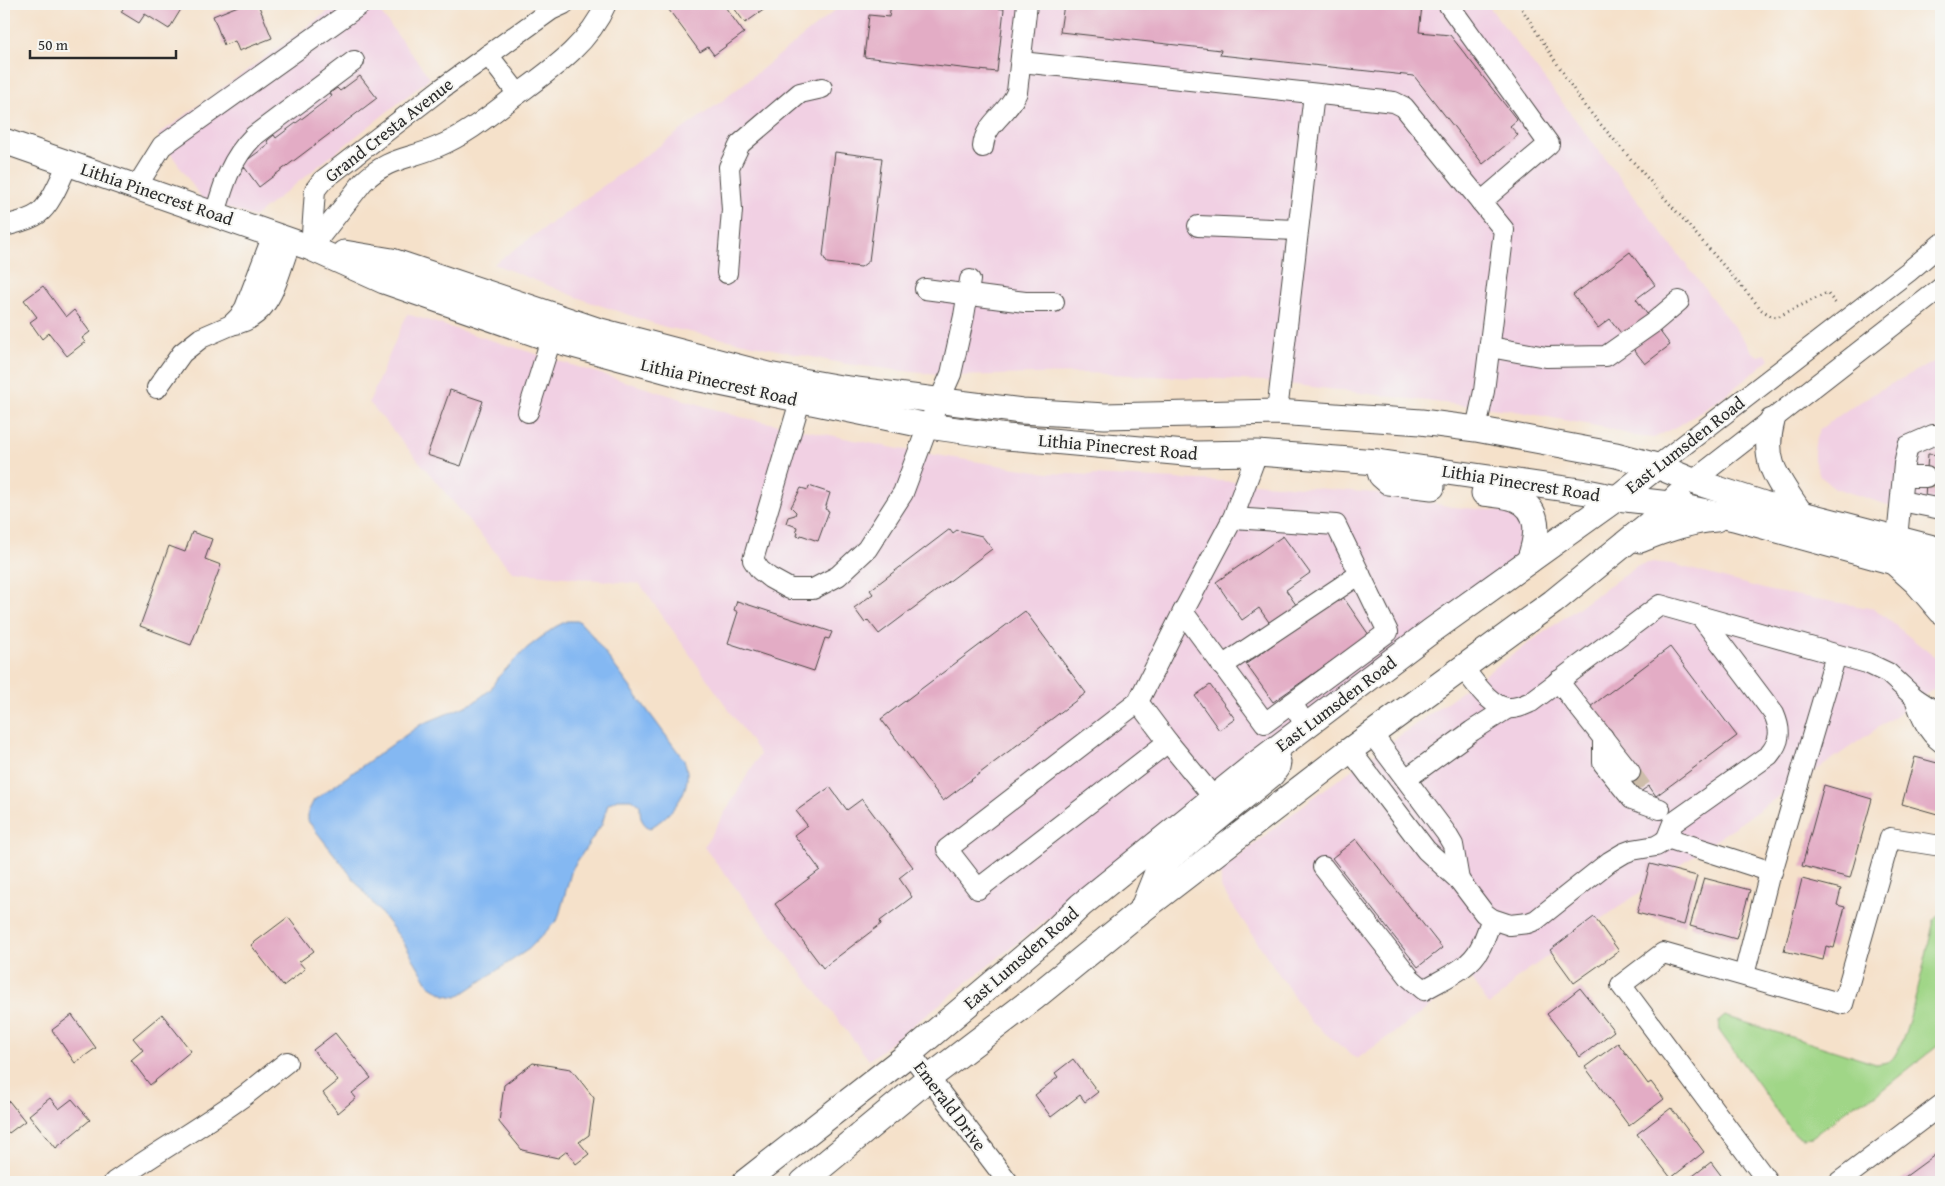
<svg xmlns="http://www.w3.org/2000/svg" width="1945" height="1186" viewBox="0 0 1945 1186" font-family="'Gentium Book Plus',serif">
  <style>
    .built { fill: #f1d0e3 }
    .green { fill: #a0d687; stroke: #668059 }
    .water { fill: #84b8f2; stroke: #58728e }
    .building { fill: #e3acc5 }
    .lines { fill: none; stroke-linecap: round; stroke-linejoin: round }
    .minor-tunnel { stroke: #cdbdaa; stroke-width: 20; stroke-dasharray: 20 10; stroke-linecap: butt }
    .minor-casing { stroke: #494643; stroke-width: 22 }
    .major-casing { stroke: #494643; stroke-width: 27 }
    .path { stroke: #494643; stroke-width: 3; stroke-dasharray: 1 4; stroke-linecap: butt }
    .minor { stroke: #fff; stroke-width: 20 }
    .major { stroke: #fff; stroke-width: 25 }
    .labels { text-anchor: middle; stroke-width: 4; stroke-linejoin: round; paint-order: stroke }
    .street-label { font-size: 18px; fill: #2b2b2b; stroke: #f6f6f2 }
  </style>
  <rect width="100%" height="100%" fill="#f6f6f2"/>
  <filter id="ink" filterUnits="userSpaceOnUse"><feTurbulence type="fractalNoise" baseFrequency=".02" numOctaves="2"/><feDisplacementMap in="SourceGraphic" scale="10" xChannelSelector="R" yChannelSelector="G"/><feConvolveMatrix kernelMatrix="1 2 1 2 8 2 1 2 1" color-interpolation-filters="sRGB"/></filter>
  <filter id="wash" filterUnits="userSpaceOnUse"><feTurbulence type="fractalNoise" baseFrequency=".0096" numOctaves="4" result="noise"/><feDisplacementMap in="SourceGraphic" scale="20" xChannelSelector="R" yChannelSelector="G"/><feGaussianBlur stdDeviation="1.12" result="paint"/><feColorMatrix in="noise" values="0 0 0 0 0 0 0 0 0 0 0 0 0 0 0 0 0 1.4 0 .05"/><feComposite in="paint" operator="in"/></filter>
  <g filter="url(#wash)">
    <rect width="100%" height="100%" fill="#f5e1ca"/>
    <g class="built">
      <polygon points="338,4 374,4 430,78 254,217 202,199 158,135"/>
      <polygon points="843,4 1487,4 1753,352 1758,356 1766,354 1770,359 1727,394 1683,423 1654,438 1634,436 1607,428 1510,410 1452,404 1263,381 1085,373 946,376 846,364 665,327 587,301 494,264 722,101"/>
      <polygon points="407,314 740,417 899,449 1048,473 1242,482 1376,493 1453,507 1503,511 1521,524 1525,532 1520,554 1066,904 869,1060 704,847 760,754 640,584 512,572 369,402"/>
      <polygon points="1941,358 1941,522 1835,488 1820,476 1814,460 1814,452 1816,438 1820,429 1847,410 1878,391"/>
      <polygon points="1653,562 1672,564 1771,591 1875,609 1932,655 1941,659 1941,684 1515,979 1506,992 1489,1005 1470,978 1357,1059 1311,1022 1221,888 1221,871 1311,799 1638,565"/>
    </g>
    <path class="green" d="M1938,915l3,4v124l-64,51 -23,11 -42,32 -10,1 -8,-4 -74,-102 -1,-11 6,-5 151,48c5,-1 11,-1 15,-4 16,-13 37,-115 43,-140z"/>
    <path class="water" d="M567,621h12l12,13 93,126c12,28 -12,55 -34,68 -10,-5 -10,-13 -10,-23l-8,-6h-15l-9,5 -6,20 -30,45 -14,50 -29,30 -72,48 -12,-2 -16,-10 -27,-45 -94,-119v-9l6,-12 106,-75 53,-22 18,-14 6,-11 30,-30 28,-21z"/>
    <g id="blocks">
      <g class="building">
        <polygon points="126,4 179,4 183,6 169,29 145,14 139,23 121,12"/>
        <polygon points="237,4 258,4 272,38 239,51 235,41 224,45 213,16 238,6"/>
        <polygon points="669,4 723,4 744,33 714,55 708,47 700,52 666,6"/>
        <polygon points="731,4 772,4 745,23"/>
        <polygon points="891,4 957,4 1004,9 997,72 864,57 869,15 889,17"/>
        <polygon points="1064,4 1407,4 1422,6 1419,32 1450,35 1517,120 1510,126 1518,135 1483,164 1414,76 1220,55 1221,50 1060,32"/>
        <polygon points="360,76 377,98 259,187 242,164 269,144 267,141 274,135 276,138 332,96 330,93 337,88 340,91"/>
        <polygon points="835,152 882,158 869,261 861,267 827,263 823,256"/>
        <polygon points="1630,252 1655,285 1636,299 1670,345 1645,364 1610,319 1598,328 1573,295"/>
        <polygon points="43,286 66,317 74,310 90,332 82,338 85,342 67,356 49,333 42,339 30,322 37,317 24,300"/>
        <polygon points="450,390 483,401 461,466 427,455"/>
        <polygon points="1928,454 1941,455 1941,498 1925,497"/>
        <polygon points="809,486 830,493 825,509 829,511 818,541 801,535 800,537 797,536 798,532 796,531 797,527 786,523 788,517 795,515 796,512 791,507 801,488 808,490"/>
        <polygon points="950,529 953,533 957,530 982,536 992,549 879,634 868,620 865,623 854,608 873,594 870,590"/>
        <polygon points="192,532 212,539 205,559 221,565 191,645 140,626 169,546 185,552"/>
        <polygon points="1283,536 1310,573 1286,590 1307,621 1343,597 1369,635 1273,702 1246,664 1281,639 1259,608 1242,620 1216,582"/>
        <polygon points="737,601 832,632 829,639 825,638 814,671 728,643 738,612 734,610"/>
        <polygon points="1025,611 1086,693 943,801 881,719"/>
        <polygon points="1670,647 1737,736 1656,796 1649,786 1637,794 1590,707"/>
        <polygon points="1210,685 1235,719 1219,730 1195,696"/>
        <polygon points="1915,757 1941,764 1941,815 1902,804"/>
        <polygon points="1824,785 1872,799 1850,878 1802,866"/>
        <polygon points="830,787 847,810 862,799 913,867 899,878 912,897 880,921 881,924 823,968 775,904 820,870 794,835 807,825 796,811"/>
        <polygon points="1356,839 1442,948 1418,967 1332,858"/>
        <polygon points="1650,864 1697,876 1684,925 1637,913"/>
        <polygon points="1704,878 1750,890 1736,939 1690,926"/>
        <polygon points="1802,879 1841,889 1837,905 1845,907 1834,948 1826,946 1823,960 1784,951"/>
        <polygon points="288,917 314,951 299,962 305,969 283,986 251,945"/>
        <polygon points="1594,917 1619,951 1574,983 1550,950"/>
        <polygon points="1580,988 1614,1031 1580,1057 1547,1014"/>
        <polygon points="162,1014 191,1051 150,1085 131,1060 143,1050 133,1038"/>
        <polygon points="72,1015 96,1048 75,1063 52,1030"/>
        <polygon points="335,1033 371,1078 352,1093 356,1098 338,1113 323,1093 338,1081 313,1050"/>
        <polygon points="1618,1043 1648,1084 1651,1082 1664,1099 1629,1126 1585,1067"/>
        <polygon points="1073,1059 1098,1092 1085,1102 1080,1095 1051,1117 1035,1095 1058,1077 1055,1073"/>
        <polygon points="533,1063 571,1069 594,1098 589,1135 579,1142 589,1154 576,1164 567,1151 558,1158 522,1150 499,1122 504,1085"/>
        <polygon points="50,1098 59,1109 72,1099 90,1120 56,1148 29,1115"/>
        <polygon points="9,1101 25,1121 9,1133 4,1127 4,1105"/>
        <polygon points="1671,1108 1704,1152 1671,1178 1637,1134"/>
        <polygon points="1941,1147 1941,1182 1898,1182 1939,1152 1937,1150"/>
        <polygon points="1711,1162 1726,1182 1685,1182"/>
      </g>
    </g>
  </g>
  <g filter="url(#ink)">
    <use href="#blocks" fill-opacity="0" stroke="#494643" stroke-width="1"/>
    <g class="lines">
      <g class="minor-tunnel">
        <polyline points="1926,477 1941,478"/>
        <polyline points="1630,772 1643,790"/>
      </g>
      <defs>
        <g id="minor">
          <polyline points="1448,4 1549,144 1481,202"/>
          <polyline points="488,55 518,94"/>
          <polyline points="1021,62 1394,102 1404,107 1504,230 1484,391 1476,429"/>
          <path d="M983,147c2,-25 25,-32 34,-55l10,-88"/>
          <polyline points="137,186 162,146 361,4"/>
          <path d="M215,214c9,-31 16,-55 39,-78l100,-75"/>
          <path d="M4,226c11,-3 24,-5 34,-12 13,-9 23,-36 30,-51"/>
          <polyline points="1198,226 1298,230"/>
          <path d="M273,235l-28,73 -6,9 -8,8c42,-7 46,-49 60,-84"/>
          <path d="M311,248l52,-66c26,-25 44,-22 74,-35 29,-12 52,-31 77,-50 35,-26 74,-51 92,-93"/>
          <polyline points="311,248 315,190 322,181 441,89 551,10 564,4"/>
          <polyline points="727,273 732,210 729,167 740,144 800,93 822,88"/>
          <polyline points="925,289 1025,302 1054,302"/>
          <polyline points="1490,347 1546,357 1606,356 1653,323 1679,301"/>
          <polyline points="157,388 182,353 201,338 231,325"/>
          <polyline points="800,401 753,560 760,570 770,578 790,589 813,589 838,576 867,549 903,493 928,426 951,374 964,316 970,280"/>
          <polyline points="528,412 551,339"/>
          <polyline points="1277,412 1314,94"/>
          <polyline points="1257,453 1233,518 1183,612 1265,723 1292,703 1306,726"/>
          <polyline points="1657,466 1908,272 1941,244"/>
          <polyline points="1903,477 1926,477"/>
          <polyline points="1693,481 1941,288"/>
          <polyline points="1901,501 1941,509"/>
          <polyline points="1233,518 1336,525 1388,632 1292,703"/>
          <polyline points="1897,539 1904,464 1908,446 1933,435 1941,436"/>
          <polyline points="1222,666 1360,574"/>
          <path d="M1463,668c11,13 26,38 45,40 8,1 16,-3 23,-6l129,-97 207,58 21,10 27,25 26,17"/>
          <polyline points="1558,681 1630,772"/>
          <path d="M1915,698c5,16 12,34 26,44"/>
          <polyline points="1138,702 1168,742 978,889 947,849 1138,702 1183,612"/>
          <polyline points="1372,734 1446,833 1453,845 1459,880"/>
          <polyline points="1603,737 1603,763 1632,799 1660,809"/>
          <polyline points="1168,742 1214,798"/>
          <path d="M1350,750l76,100 33,30 25,33 8,6 18,6 18,-2 8,-3 73,-58 15,-9 8,-3 24,-4 7,-4 4,-4 6,-15 96,-68c12,-14 12,-25 5,-41l-73,-97"/>
          <polyline points="1406,779 1472,731 1508,708"/>
          <polyline points="1667,838 1772,872 1836,655"/>
          <path d="M1323,867l87,111 14,12c18,-11 46,-21 56,-42 5,-9 8,-20 12,-29"/>
          <polyline points="1744,975 1770,872"/>
          <polyline points="910,1053 1008,1182"/>
          <path d="M114,1182c44,-31 91,-57 134,-89 13,-10 26,-21 39,-31"/>
          <polyline points="1768,1182 1621,985 1663,953 1843,1004 1890,838 1941,846"/>
          <polyline points="1839,1182 1941,1105"/>
        </g>
        <g id="major">
          <polyline points="4,141 311,248 384,281 551,339 686,376 928,426 1007,437 1196,454 1257,453 1377,462 1587,492 1617,498 1669,504 1734,518 1941,575"/>
          <polyline points="344,253 392,261 597,330 768,375 841,388 1022,411 1105,416 1277,412 1421,422 1476,429 1616,455 1657,466 1693,481 1764,504 1941,550"/>
          <path d="M1772,421c-11,42 6,58 28,92"/>
          <polyline points="1377,462 1381,475 1389,482 1432,487"/>
          <path d="M1484,493c10,2 23,2 32,6 27,11 21,40 13,62"/>
          <path d="M1640,540c24,-10 50,-19 76,-21"/>
          <polyline points="1897,565 1917,583 1941,611"/>
          <polyline points="1142,910 1158,870 1168,859 1272,774 1277,767 1278,762 1272,753"/>
          <polyline points="745,1182 910,1053 1050,935 1081,905 1252,767 1430,632 1617,498 1657,466"/>
          <polyline points="803,1182 929,1078 1034,998 1142,910 1350,750 1553,602 1649,524 1678,496"/>
        </g>
      </defs>
      <use href="#minor" class="minor-casing"/>
      <use href="#major" class="major-casing"/>
      <polyline class="path" points="1522,4 1522,9 1583,104 1762,310 1771,316 1777,317 1827,293 1837,305"/>
      <use href="#minor" class="minor"/>
      <use href="#major" class="major"/>
    </g>
  </g>
  <g class="labels">
    <g class="street-label">
      <text transform="translate(389 130) rotate(-38)" y="6">Grand Cresta Avenue</text>
      <text transform="translate(157 194) rotate(19)" y="6">Lithia Pinecrest Road</text>
      <text transform="translate(719 382) rotate(13)" y="6">Lithia Pinecrest Road</text>
      <text transform="translate(1685 445) rotate(-38)" y="6">East Lumsden Road</text>
      <text transform="translate(1118 447) rotate(5)" y="6">Lithia Pinecrest Road</text>
      <text transform="translate(1521 483) rotate(9)" y="6">Lithia Pinecrest Road</text>
      <text transform="translate(1336 704) rotate(-37)" y="6">East Lumsden Road</text>
      <text transform="translate(1021 958) rotate(-41)" y="6">East Lumsden Road</text>
      <text transform="translate(950 1106) rotate(53)" y="6">Emerald Drive</text>
    </g>
  </g>
  <rect width="1945" height="1186" fill="none" stroke="#f6f6f2" stroke-width="20"/>
  <path d="M30 50v8h146v-8" fill="none" stroke="#2b2b2b" stroke-width="2.5"/>
  <text x="38" y="50" font-size="15" fill="#2b2b2b" stroke="#f6f6f2" stroke-width="4" paint-order="stroke">50 m</text>
</svg>
